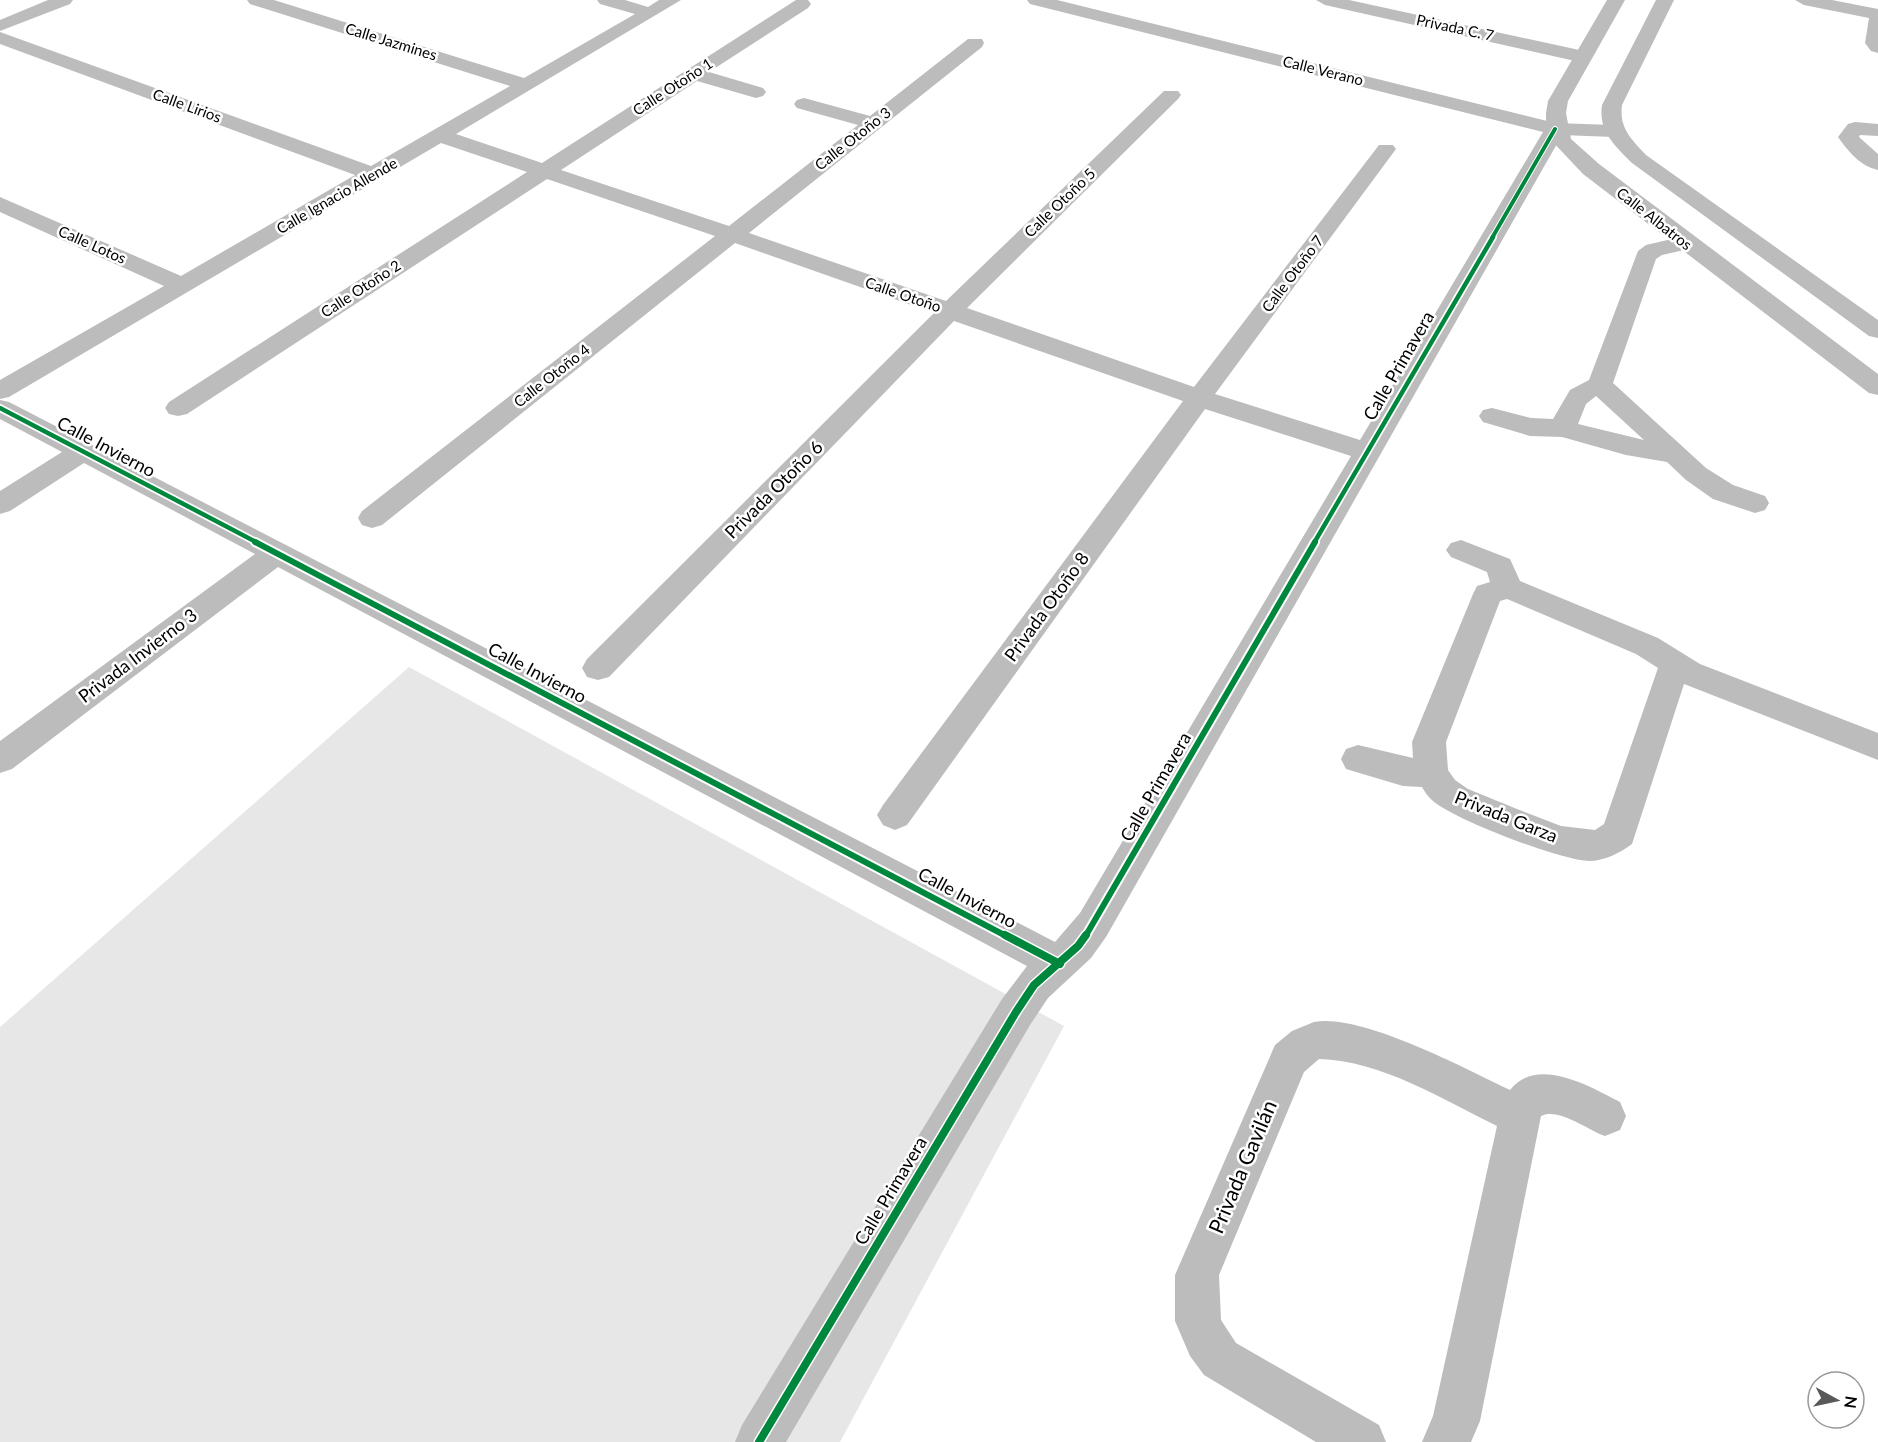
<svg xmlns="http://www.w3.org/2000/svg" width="1878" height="1442" viewBox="0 0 1878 1442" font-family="Lato,sans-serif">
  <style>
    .green { fill: #e7e7e7 }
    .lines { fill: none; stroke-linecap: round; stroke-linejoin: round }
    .minor { fill: #bcbcbc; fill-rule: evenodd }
    .tertiary { fill: #bcbcbc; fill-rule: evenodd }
    .cycleway-far3-casing { stroke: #fff; stroke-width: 6 }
    .cycleway-far2-casing { stroke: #fff; stroke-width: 8 }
    .cycleway-far1-casing { stroke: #fff; stroke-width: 10 }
    .cycleway-casing { stroke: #fff; stroke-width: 11 }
    .cycleway-far3 { stroke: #00873e; stroke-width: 4 }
    .cycleway-far2 { stroke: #00873e; stroke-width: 4.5 }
    .cycleway-far1 { stroke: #00873e; stroke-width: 6 }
    .cycleway { stroke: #00873e; stroke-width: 8 }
    .labels { text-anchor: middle; stroke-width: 5; stroke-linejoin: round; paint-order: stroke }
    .far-street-label { font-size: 15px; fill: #000; stroke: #fff }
    .street-label { font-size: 18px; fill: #000; stroke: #fff }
    .near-street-label { font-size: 21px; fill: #000; stroke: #fff }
  </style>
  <rect width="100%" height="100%" fill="#fff"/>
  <polygon class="green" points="409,667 1064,1026 840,1442 0,1442 0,1027"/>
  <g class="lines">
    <g class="minor">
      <polygon points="48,0 73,0 70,4 0,31 0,20"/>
      <polygon points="247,0 274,0 524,78 635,14 600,4 597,0 625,0 648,7 659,0 681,0 456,134 542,163 796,0 808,0 811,4 808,8 709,72 763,88 766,92 763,96 756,98 697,81 561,170 729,226 858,125 797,108 794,104 797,100 804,98 870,116 968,39 982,39 984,43 982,47 749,233 946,301 1164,91 1178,91 1181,95 1178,99 967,308 1194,387 1379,145 1393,145 1396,149 1393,153 1215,394 1360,440 1543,132 1030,4 1027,0 1057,0 1555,123 1613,125 1620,127 1623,131 1620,135 1613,137 1562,135 1106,937 1091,958 1048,998 1030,1025 786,1442 735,1442 742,1425 1002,999 1027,966 278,567 12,769 0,773 0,741 255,554 84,463 10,511 0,514 0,491 62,452 0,419 0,400 9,402 1055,942 1080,913 1351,456 1205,409 907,825 895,830 883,825 877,815 883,805 1183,401 954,321 609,677 598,680 587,677 582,668 587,659 934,313 735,243 382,525 372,528 362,525 358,518 362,511 715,236 547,179 187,414 178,416 169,414 165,408 169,402 527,172 441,143 9,397 0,399 0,380 164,286 0,212 0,197 181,276 355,175 0,44 0,32 371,166 510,86 250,4"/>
      <polygon points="1316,0 1349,0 1584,51 1593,57 1584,63 1325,5"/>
      <polygon points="1795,0 1832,0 1878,9 1878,53 1871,51 1865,43 1869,18 1804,5"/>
      <path d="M1855,122l23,2v12l-18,-1 -1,2 19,17v16c-18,-4 -30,-19 -40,-33l10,-13z"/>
      <path d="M1685,236l8,2 3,5 -3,5 -31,7 -6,4 -43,124 93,85 27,17 32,11 4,7 -4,7 -10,3 -42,-14 -27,-19 -19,-18 -41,-7 -64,-18 -32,-1 -47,-14 -4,-6 4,-6 9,-2 39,10 22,1 17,-29 19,-10 49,-129 8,-6zM1596,396l48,44 -66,-16 8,-20z"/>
      <path d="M1461,540l49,19 10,22 138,57 42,26 178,69v27l-194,-76 -52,160c-12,9 -28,17 -43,17 -29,-1 -134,-41 -156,-60 -5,-4 -8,-9 -11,-14l-19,-1 -57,-17 -5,-10 5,-10 12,-4 55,13 -1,-16 61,-148 4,-8 13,-4 -3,-10 -36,-15 -5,-7 5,-7zM1507,599l129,55 22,14 -54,156 -9,6 -34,-4 -44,-17 -49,-20 -13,-9 -7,-10 -2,-28 54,-141z"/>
      <path d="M1314,1022c47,-9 152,47 196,68 27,-35 81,-3 110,12l6,14 -6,14 -15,6c-17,-6 -47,-29 -64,-20l-61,305 -9,21h-49l11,-26 64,-290c-55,-27 -115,-65 -178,-67l-15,13 -85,203 2,45 15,23 143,82 7,17h-70l-112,-67 -14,-19 -15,-35v-46l100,-230 17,-14z"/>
    </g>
    <g class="tertiary">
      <polygon points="1607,0 1625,0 1568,101 1566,113 1571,139 1599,164 1878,374 1878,395 1869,393 1583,174 1551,140 1546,123 1546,113 1548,101"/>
      <path d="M1656,0h18l-52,105c-3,23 9,34 24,50l232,165v18l-9,-2 -237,-173c-17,-17 -34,-32 -30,-58z"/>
    </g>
    <defs>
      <polyline id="cycleway-far3" points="1492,238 1555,129"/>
      <g id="cycleway-far2">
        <polyline points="0,408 258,543"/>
        <polyline points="1314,543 1493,237"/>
      </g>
      <g id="cycleway-far1">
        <polyline points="255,542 1008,937"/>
        <polyline points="1085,937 1315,542"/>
      </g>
      <g id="cycleway">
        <polyline points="1005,935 1060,964"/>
        <polyline points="759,1442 1016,1012 1034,985 1078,946 1086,935"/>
      </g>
    </defs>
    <use href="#cycleway-far3" class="cycleway-far3-casing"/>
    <use href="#cycleway-far2" class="cycleway-far2-casing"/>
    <use href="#cycleway-far1" class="cycleway-far1-casing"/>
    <use href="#cycleway" class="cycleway-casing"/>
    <use href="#cycleway-far3" class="cycleway-far3"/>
    <use href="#cycleway-far2" class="cycleway-far2"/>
    <use href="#cycleway-far1" class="cycleway-far1"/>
    <use href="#cycleway" class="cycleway"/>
  </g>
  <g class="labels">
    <g class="far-street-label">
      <text transform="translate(1455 28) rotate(12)" y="5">Privada C. 7</text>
      <text transform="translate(391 42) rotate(17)" y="5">Calle Jazmines</text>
      <text transform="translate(1323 71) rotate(14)" y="5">Calle Verano</text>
      <text transform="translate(673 87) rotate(-33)" y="5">Calle Otoño 1</text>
      <text transform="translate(187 106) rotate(20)" y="5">Calle Lirios</text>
      <text transform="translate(853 139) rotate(-38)" y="5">Calle Otoño 3</text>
      <text transform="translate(337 196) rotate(-30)" y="5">Calle Ignacio Allende</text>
      <text transform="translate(1060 203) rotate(-44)" y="5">Calle Otoño 5</text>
      <text transform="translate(1654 219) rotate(38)" y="5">Calle Albatros</text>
      <text transform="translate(92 245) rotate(24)" y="5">Calle Lotos</text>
      <text transform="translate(1293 274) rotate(-53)" y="5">Calle Otoño 7</text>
      <text transform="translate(361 289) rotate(-33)" y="5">Calle Otoño 2</text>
      <text transform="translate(903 295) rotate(19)" y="5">Calle Otoño</text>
      <text transform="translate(552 376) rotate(-38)" y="5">Calle Otoño 4</text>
    </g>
    <g class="street-label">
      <text transform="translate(1399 366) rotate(-60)" y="6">Calle Primavera</text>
      <text transform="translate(106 447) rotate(28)" y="6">Calle Invierno</text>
      <text transform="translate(774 490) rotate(-45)" y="6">Privada Otoño 6</text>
      <text transform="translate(1047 607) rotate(-54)" y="6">Privada Otoño 8</text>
      <text transform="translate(138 656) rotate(-37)" y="6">Privada Invierno 3</text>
      <text transform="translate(537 673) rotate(28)" y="6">Calle Invierno</text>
      <text transform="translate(1156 787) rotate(-60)" y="6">Calle Primavera</text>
      <text transform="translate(1506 817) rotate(22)" y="6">Privada Garza</text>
      <text transform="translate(967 898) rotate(28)" y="6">Calle Invierno</text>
      <text transform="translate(891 1191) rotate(-59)" y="6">Calle Primavera</text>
    </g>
    <g class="near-street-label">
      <text transform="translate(1243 1167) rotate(-67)" y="7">Privada Gavilán</text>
    </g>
  </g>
  <g transform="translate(1836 1400) rotate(98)"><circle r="28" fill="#ffffff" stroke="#999999" stroke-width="1.5"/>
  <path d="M0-4.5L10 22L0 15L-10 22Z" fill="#595959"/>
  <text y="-9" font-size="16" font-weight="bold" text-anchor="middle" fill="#000000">N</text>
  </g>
</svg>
